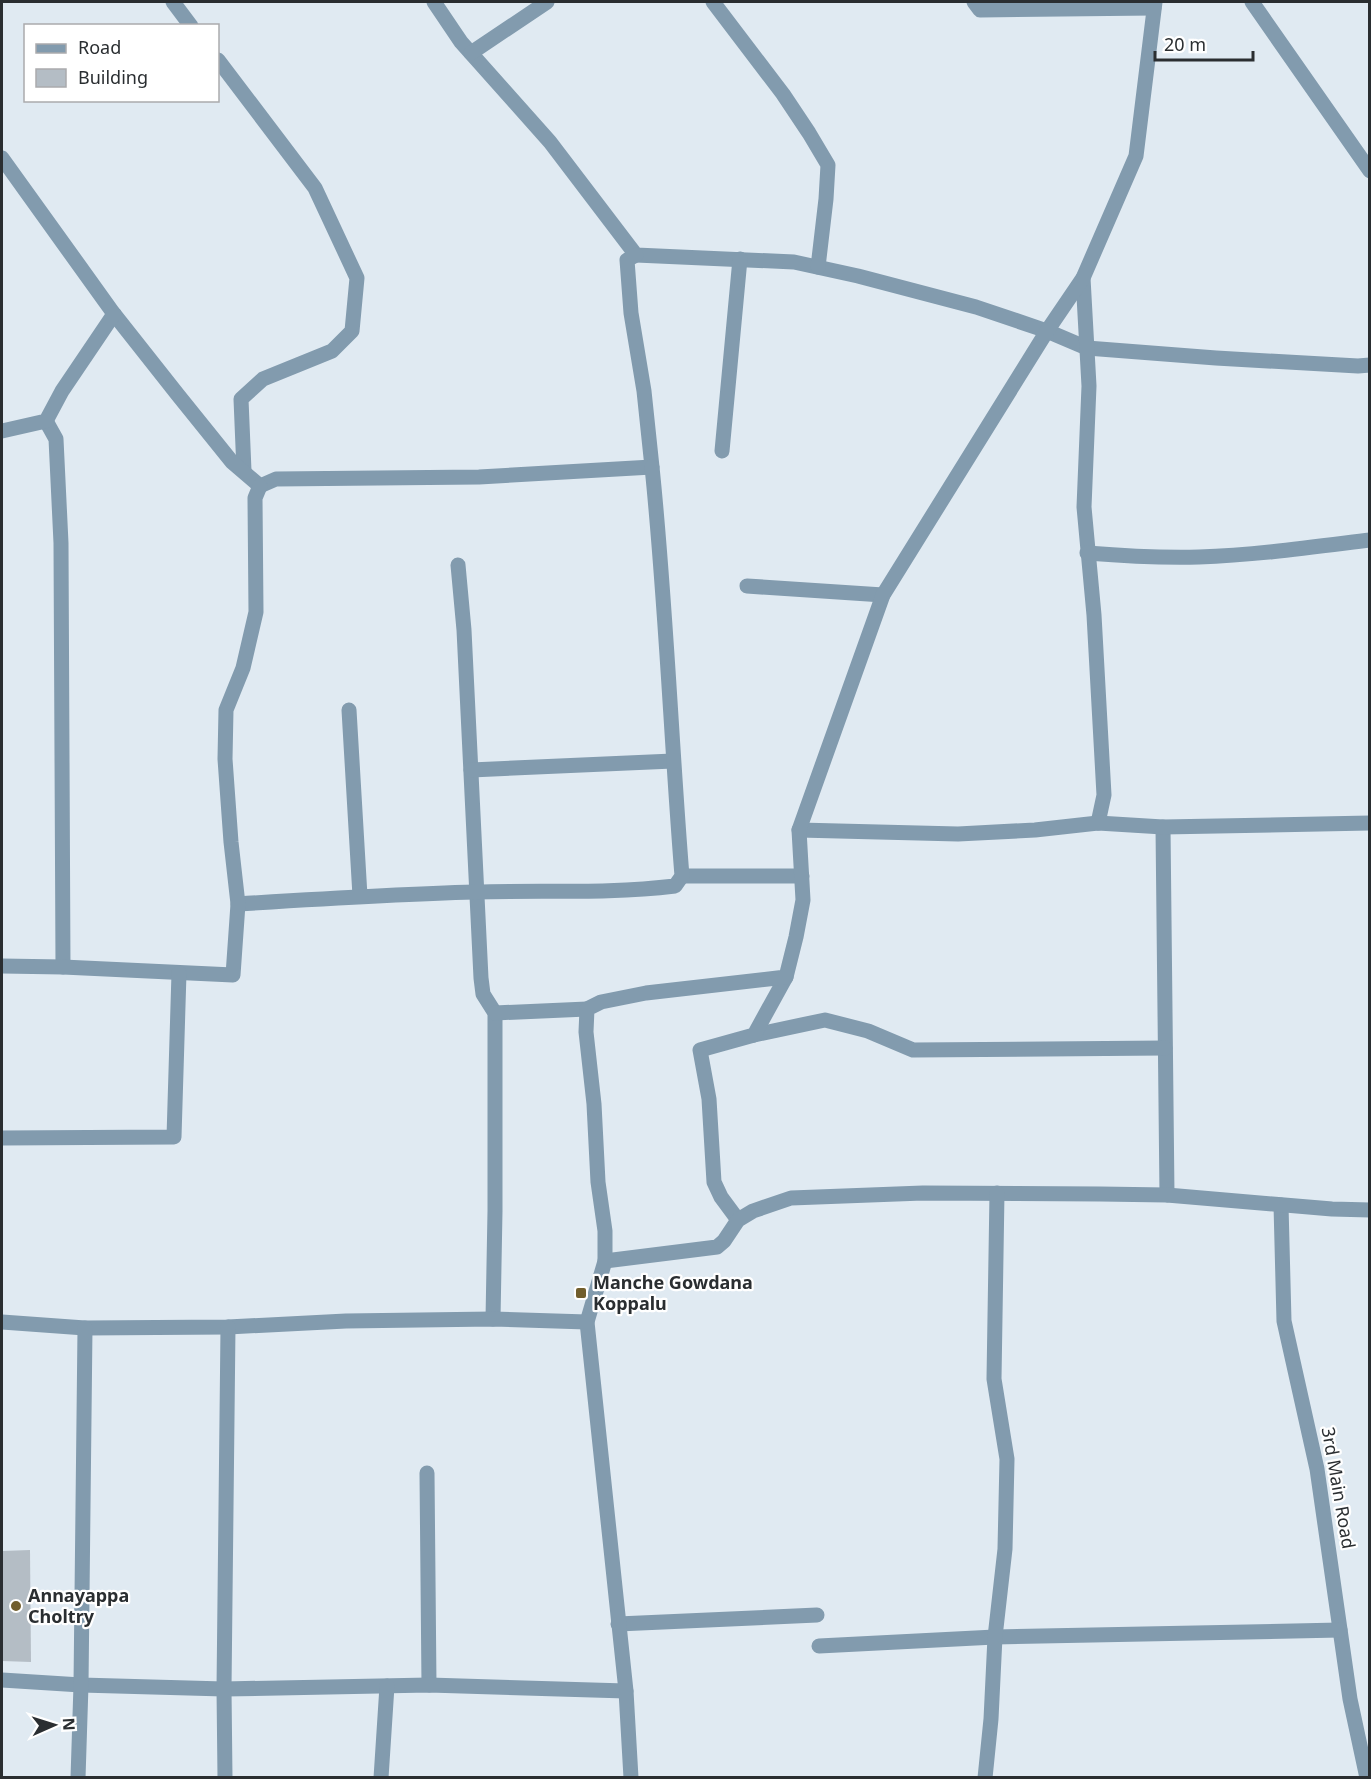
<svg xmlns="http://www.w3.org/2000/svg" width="1371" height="1779" viewBox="0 0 1371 1779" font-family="'Noto Sans',sans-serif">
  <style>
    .building { fill: #b4bdc5 }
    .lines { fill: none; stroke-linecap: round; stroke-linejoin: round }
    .minor { stroke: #829bae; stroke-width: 15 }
    .tertiary { stroke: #829bae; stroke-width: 15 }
    .poi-dot { fill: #715e2d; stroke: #fff; stroke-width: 2 }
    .labels { text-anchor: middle; stroke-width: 4.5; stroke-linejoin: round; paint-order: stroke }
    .poi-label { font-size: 18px; font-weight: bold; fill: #2a2e31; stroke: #fff; text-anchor: start }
    .street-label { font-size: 18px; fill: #2a2e31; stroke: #fff }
  </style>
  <rect width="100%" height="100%" fill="#e0eaf2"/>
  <polygon class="building" points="30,1550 31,1662 2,1661 2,1551"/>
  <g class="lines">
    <g class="minor">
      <polyline points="173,2 191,26"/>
      <polyline points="434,2 461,42 550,142 636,255 794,262 858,276 976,307 1047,331 1087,348 1216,358 1358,366 1370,365"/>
      <polyline points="713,2 783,94 809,133 828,165 826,199 818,267"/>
      <polyline points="974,2 980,10 1154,8"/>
      <polyline points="471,53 547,2"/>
      <polyline points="218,60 315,188 357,278 352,331 332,351 263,379 241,399 244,471"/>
      <polyline points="2,158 114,314 178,395 232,462 260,486 276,479 479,477 652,467 644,391 631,313 627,260 636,255"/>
      <polyline points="1083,278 1089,386 1084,507 1094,615 1104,795 1098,823"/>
      <polyline points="46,421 56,439 61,543 63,967"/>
      <polyline points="2,431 46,421 62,391 114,314"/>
      <polyline points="722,451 740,259"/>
      <path d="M1087,553c37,3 74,5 112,4 57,-2 114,-10 171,-17"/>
      <polyline points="458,565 464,630 481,978 483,994 495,1013 495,1211 493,1319"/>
      <polyline points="747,586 883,595"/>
      <polyline points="349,710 360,896"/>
      <polyline points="471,770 673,761"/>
      <polyline points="1163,827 1167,1195"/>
      <polyline points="799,830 958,834 1035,830 1098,823 1163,827 1370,823"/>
      <polyline points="682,876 802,876"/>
      <path d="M238,904c79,-5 158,-10 237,-12 67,-2 133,2 200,-6l7,-10c-11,-136 -16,-273 -30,-409"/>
      <polyline points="2,966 63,967 233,975 238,904 231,842 225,759 226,710 243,668 256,612 255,498 260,486"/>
      <polyline points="495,1013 587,1009"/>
      <polyline points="754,1035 825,1020 868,1031 913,1050 1165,1048"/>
      <polyline points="2,1138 174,1137 179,973"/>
      <polyline points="1281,1205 1284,1321 1317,1469 1350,1699 1367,1778"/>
      <polyline points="738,1220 721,1197 714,1182 709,1099 700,1050 754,1035 786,977"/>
      <polyline points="605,1261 717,1247 724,1241 738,1220 753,1211 791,1198 923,1193 1100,1194 1167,1195 1332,1209 1370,1210"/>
      <polyline points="2,1322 85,1328 228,1327 346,1321 493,1319 587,1322"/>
      <polyline points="427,1473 429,1685"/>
      <polyline points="618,1624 817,1615"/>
      <polyline points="819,1646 995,1637 1340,1630"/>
      <polyline points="2,1680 81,1685 224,1689 429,1685 626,1691"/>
      <polyline points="78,1778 81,1685 85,1328"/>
      <polyline points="225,1778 224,1689 228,1327"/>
      <polyline points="381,1778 387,1686"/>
      <polyline points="631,1778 626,1691 587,1322 605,1261 605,1231 598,1182 594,1104 586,1032 587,1009 601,1002 646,993 786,977 796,937 803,900 799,830 883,595 1047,331 1083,278 1136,156 1155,2"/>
      <polyline points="985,1778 991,1719 995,1637 1005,1549 1007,1459 994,1379 997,1193"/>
    </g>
    <polyline class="tertiary" points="1252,2 1370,171"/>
  </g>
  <g class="poi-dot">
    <rect x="575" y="1287" width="12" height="12" rx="3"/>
    <circle cx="16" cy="1606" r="6"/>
  </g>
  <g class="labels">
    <g class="poi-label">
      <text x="593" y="1289">Manche Gowdana<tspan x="593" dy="21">Koppalu</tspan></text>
      <text x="28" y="1602">Annayappa<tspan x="28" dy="21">Choltry</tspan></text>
    </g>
    <g class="street-label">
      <text transform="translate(1338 1488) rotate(80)" y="6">3rd Main Road</text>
    </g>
  </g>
  <rect width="1371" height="1779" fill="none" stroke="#2a2e31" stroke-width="6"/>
  <rect x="24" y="24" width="195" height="78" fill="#ffffff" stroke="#aaabad" stroke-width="1.5"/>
  <rect x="36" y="44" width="30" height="9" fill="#829bae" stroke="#aaabad" stroke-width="1.5"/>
  <text x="78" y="54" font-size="18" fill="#2a2e31">Road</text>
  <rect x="36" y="69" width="30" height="18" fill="#b4bdc5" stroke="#aaabad" stroke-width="1.5"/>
  <text x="78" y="84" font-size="18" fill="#2a2e31">Building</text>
  <g transform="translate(54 1725) rotate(87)" stroke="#ffffff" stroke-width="4.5" paint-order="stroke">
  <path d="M0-4.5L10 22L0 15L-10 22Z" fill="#2a2e31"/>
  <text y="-9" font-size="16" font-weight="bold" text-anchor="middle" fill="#2a2e31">N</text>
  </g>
  <path d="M1155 51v9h98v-9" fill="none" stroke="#2a2e31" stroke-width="3"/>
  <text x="1164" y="51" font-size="18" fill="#2a2e31" stroke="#ffffff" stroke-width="4.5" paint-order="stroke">20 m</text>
</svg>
